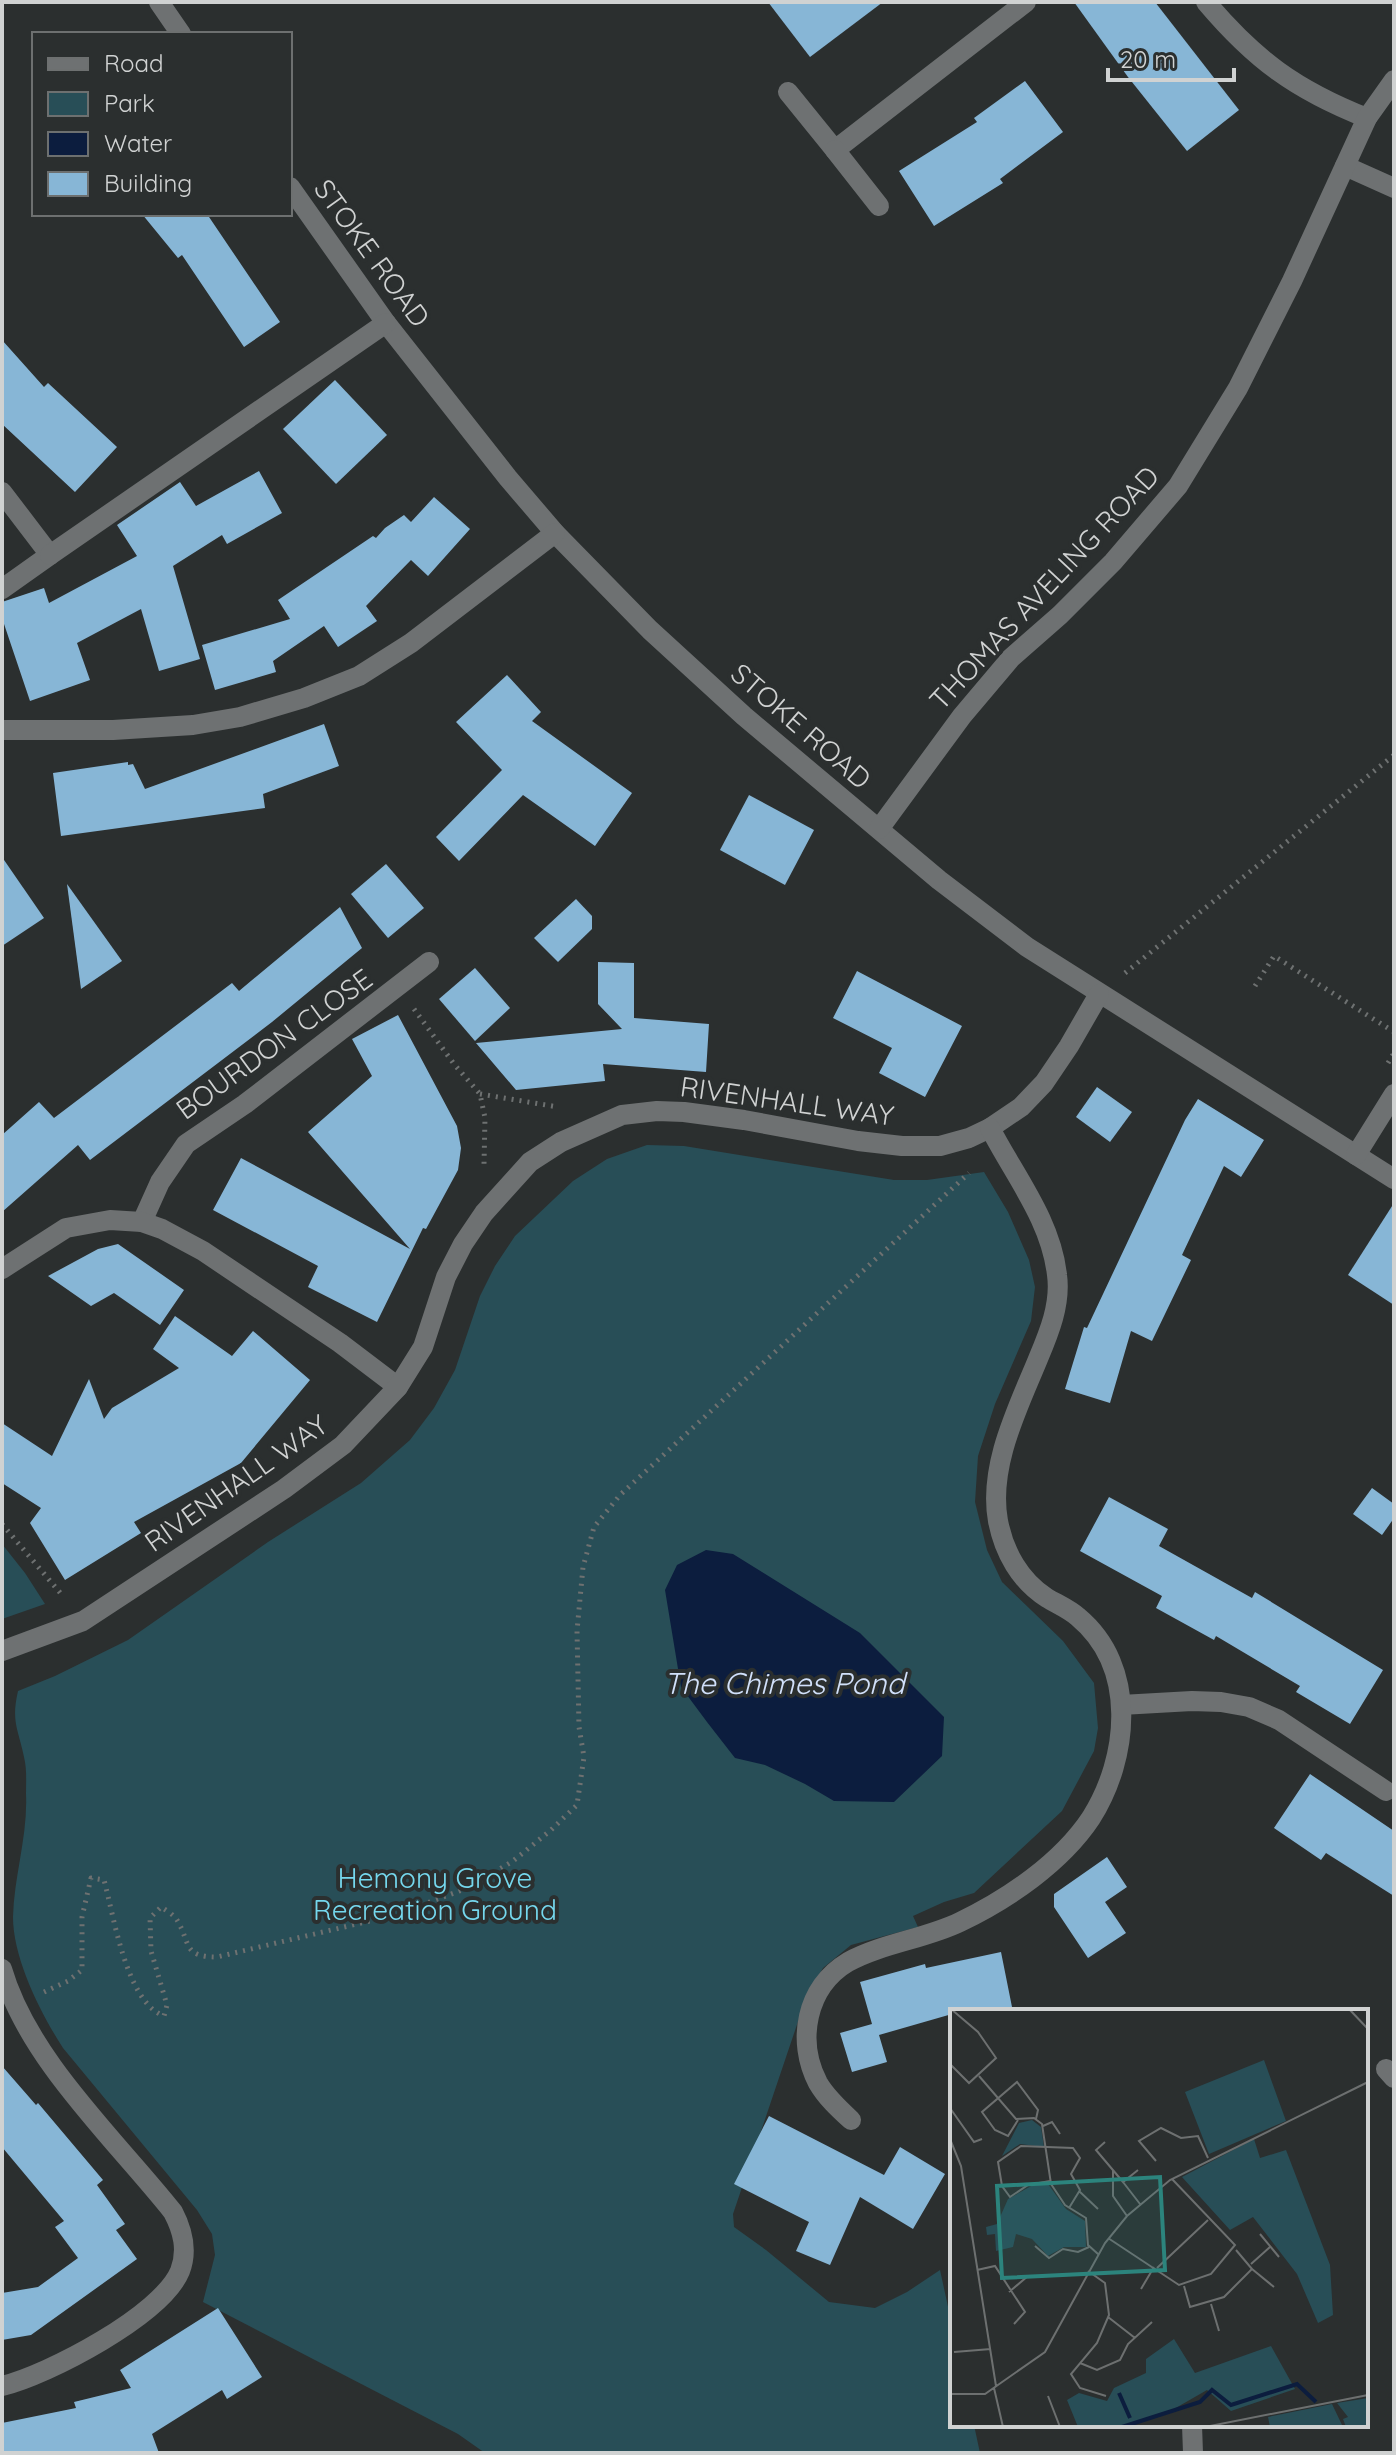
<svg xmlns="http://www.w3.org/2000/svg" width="1396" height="2455" viewBox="0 0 1396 2455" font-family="Quicksand,sans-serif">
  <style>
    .green { fill: #284e57 }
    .water { fill: #0c1d3e }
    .building { fill: #87b6d6 }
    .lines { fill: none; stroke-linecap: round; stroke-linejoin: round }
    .path { stroke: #6e7171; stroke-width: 5; stroke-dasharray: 2 6; stroke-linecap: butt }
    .minor { stroke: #6e7172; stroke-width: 20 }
    .labels { text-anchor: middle; stroke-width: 8; stroke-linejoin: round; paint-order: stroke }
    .street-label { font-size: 28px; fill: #d0d2d2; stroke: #2b2f2f }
    .park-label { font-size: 28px; fill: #75d8ee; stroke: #2b2f2f }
    .water-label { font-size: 30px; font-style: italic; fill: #d1e0fa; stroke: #2b2f2f }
    .inset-river { fill: none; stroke: #0c1d3e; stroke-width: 4 }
    .inset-road { fill: none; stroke: #6d7070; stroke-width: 2 }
    .view { fill: #2c847d; fill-opacity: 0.15; stroke: #2c847d; stroke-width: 4 }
    .inset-edge { fill: none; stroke: #d0d2d2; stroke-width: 4 }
  </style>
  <rect width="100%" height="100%" fill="#2b2f2f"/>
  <g class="green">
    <path d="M647,1145l37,1 210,34h33l57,-8 24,40 21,48 6,27 -4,34 -36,83 -17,52 -3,46 12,48 15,32 61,59 31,42 4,45 -4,23 -32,60 -88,82 -30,9 -31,14 5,11 -67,18 -28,23 -16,27 -74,219 1,13 32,23 63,52 46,6 32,-16 33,-22 12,55v100h22l6,28h-495l-27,-19 -255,-132 12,-47 -3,-21 -15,-24 -134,-162c-22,-34 -50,-89 -50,-131 1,-41 15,-82 13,-123 0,-12 1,-25 -2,-37 -6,-29 -13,-35 -6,-66l37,-15 73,-36 140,-98 93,-59 49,-43 24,-32 21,-38 25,-74 15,-30 20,-30 58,-55 34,-22z"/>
    <polygon points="2,1544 25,1573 45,1604 2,1619"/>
  </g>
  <polygon class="water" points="706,1550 733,1554 860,1633 944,1717 942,1756 894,1802 834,1801 805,1784 765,1765 735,1758 707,1722 681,1687 665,1590 677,1565"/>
  <g class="building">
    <polygon points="768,2 883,2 810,57"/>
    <polygon points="1074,2 1155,2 1239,110 1187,151 1128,77"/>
    <polygon points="1025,81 1063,132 1000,179 1003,183 934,226 899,171 977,122 974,118"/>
    <polygon points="142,214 207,214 280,322 244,347 182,255 178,258"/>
    <polygon points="2,340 44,387 48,383 117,447 75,492 2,424"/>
    <polygon points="335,380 387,435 336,484 283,429"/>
    <polygon points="259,471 282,513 227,544 222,535 173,566 200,659 159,671 141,609 77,643 90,680 30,701 2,618 2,602 44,588 49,603 137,556 117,525 180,482 196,506"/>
    <polygon points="434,497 470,529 428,576 411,560 366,606 377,621 338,647 324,626 273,661 276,672 215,690 202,645 290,619 278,600 373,536 376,538 385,528 404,515 411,522"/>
    <polygon points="507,675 541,712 532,721 632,793 595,846 523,795 459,861 436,837 502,770 456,722"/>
    <polygon points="324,724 339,766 263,794 265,808 61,836 53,773 128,762 128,765 133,764 145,789"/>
    <polygon points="749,795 814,830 785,885 720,850"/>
    <polygon points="2,857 44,918 2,946"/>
    <polygon points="386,864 424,908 388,938 351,894"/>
    <polygon points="67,884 122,961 81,989"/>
    <polygon points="576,899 592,916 592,929 558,962 534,938"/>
    <polygon points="340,907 362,948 272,1022 90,1160 78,1145 2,1212 2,1135 39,1102 54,1118 232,983 239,991"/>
    <polygon points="598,962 634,963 634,1018 709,1024 706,1072 603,1064 605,1081 516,1090 476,1043 622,1029 598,1004"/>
    <polygon points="475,968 510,1008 475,1041 439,999"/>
    <polygon points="857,971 962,1026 925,1097 879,1073 892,1048 833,1018"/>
    <polygon points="398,1015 457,1126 461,1148 458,1170 426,1229 423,1228 377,1322 308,1287 318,1266 213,1210 241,1158 410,1249 308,1132 372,1076 352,1039"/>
    <polygon points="1097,1087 1132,1112 1110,1142 1076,1117"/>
    <polygon points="1198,1099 1264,1140 1241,1177 1224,1166 1182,1255 1191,1260 1152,1341 1131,1331 1110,1403 1065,1389 1084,1327 1087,1328 1185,1120"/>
    <polygon points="1394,1203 1394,1305 1348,1275"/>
    <polygon points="118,1244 184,1290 160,1325 114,1293 91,1306 48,1276 98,1249"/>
    <polygon points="175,1316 232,1356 253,1331 310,1380 241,1463 134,1522 141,1533 65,1580 30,1523 41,1508 2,1483 2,1423 52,1456 89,1379 104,1419 112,1408 179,1368 153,1349"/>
    <polygon points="1372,1488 1394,1504 1394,1518 1382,1535 1353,1514"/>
    <polygon points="1109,1497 1168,1529 1159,1546 1252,1598 1255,1592 1383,1670 1350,1724 1296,1692 1300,1686 1216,1636 1214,1640 1156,1608 1162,1596 1080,1551"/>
    <polygon points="1310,1774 1394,1831 1394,1896 1326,1853 1321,1860 1274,1828"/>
    <polygon points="1107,1857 1127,1887 1105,1902 1126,1933 1088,1958 1054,1907 1054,1894"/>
    <polygon points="1001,1952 1012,2007 995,2011 952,2011 952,2014 879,2035 887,2062 852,2072 840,2033 872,2024 860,1982 925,1964 926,1968"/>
    <polygon points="2,2066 36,2105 38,2103 103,2180 97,2185 125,2224 116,2230 137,2259 31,2335 2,2340 2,2293 38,2287 78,2258 55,2227 64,2221 2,2147"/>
    <polygon points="769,2116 884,2175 900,2147 945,2174 913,2229 860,2197 830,2265 796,2251 809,2222 734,2184"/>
    <polygon points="218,2308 262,2377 227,2399 222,2390 152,2434 159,2453 2,2453 2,2423 76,2408 74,2402 131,2388 120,2370"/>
  </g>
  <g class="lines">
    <g class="path">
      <polyline points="1125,973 1394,755"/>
      <polyline points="1255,986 1274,956 1394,1032"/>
      <polyline points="414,1009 454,1064 480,1094 485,1118 484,1164"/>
      <polyline points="1388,1063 1394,1053"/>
      <polyline points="480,1094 558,1107"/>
      <polyline points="2,1524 62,1595"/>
      <path d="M44,1992l24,-11 14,-11v-53l9,-39 13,2c10,36 22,122 60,136l3,-11 -16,-54 -1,-33 11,-11c5,3 13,8 16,13 14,23 5,37 40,37l178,-42 75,-28 43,-26 38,-31 26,-25 7,-48 -5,-30 -2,-96 6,-64 11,-40 26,-32 349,-322"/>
    </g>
    <g class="minor">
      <polyline points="159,2 181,34"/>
      <path d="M1206,2c49,58 90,88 161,116"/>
      <polyline points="788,92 835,150 1026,2"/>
      <polyline points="835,150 879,206"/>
      <polyline points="1345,166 1394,188"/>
      <polyline points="290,187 386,323 508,478 555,533 650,630 744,716 939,880 1027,947 1394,1179"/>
      <polyline points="2,492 50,555 2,589"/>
      <polyline points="50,555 386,323"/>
      <polyline points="2,730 113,730 193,725 240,717 304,698 359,676 411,643 555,533"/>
      <polyline points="879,829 962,716 1011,658 1060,615 1113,562 1178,486 1238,388 1292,281 1367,118 1394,80"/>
      <polyline points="1356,1155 1394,1094"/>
      <polyline points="142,1222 160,1182 186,1144 245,1104 429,962"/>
      <polyline points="2,1269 66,1228 110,1220 142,1222 162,1229 203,1251 340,1343 398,1387"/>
      <polyline points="2,1651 83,1621 284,1489 343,1445 398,1387 423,1347 446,1277 463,1244 484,1213 530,1162 561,1142 622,1115 657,1111 684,1112 744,1120 858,1141 902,1146 940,1146 969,1138 990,1128 1021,1107 1044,1083 1069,1046 1099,994"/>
      <polyline points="1121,1705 1192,1701 1221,1702 1249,1707 1279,1720 1386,1791"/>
      <path d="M2,1969c26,90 113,170 171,243 10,19 15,38 7,59 -18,44 -132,104 -178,115"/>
      <polyline points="1386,2069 1394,2078"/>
      <path d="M851,2120c-12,-11 -25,-23 -33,-37 -22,-42 -12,-96 30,-121 35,-19 77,-23 112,-40 48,-23 101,-59 131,-104 38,-60 47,-151 -13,-201 -9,-8 -21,-13 -31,-19 -27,-17 -43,-46 -49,-77 -10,-55 20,-113 40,-162 11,-26 23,-55 19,-84 -6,-55 -43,-100 -67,-147"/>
      <polyline points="1192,2425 1193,2453"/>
    </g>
  </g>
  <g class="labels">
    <g class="street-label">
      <text transform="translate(372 253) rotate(54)" y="10">STOKE ROAD</text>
      <text transform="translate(1044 588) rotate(-47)" y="10">THOMAS AVELING ROAD</text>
      <text transform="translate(801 726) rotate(41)" y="10">STOKE ROAD</text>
      <text transform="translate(274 1044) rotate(-36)" y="10">BOURDON CLOSE</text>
      <text transform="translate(787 1101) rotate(8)" y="10">RIVENHALL WAY</text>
      <text transform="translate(236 1483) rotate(-35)" y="10">RIVENHALL WAY</text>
    </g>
    <g class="park-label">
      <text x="435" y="1888">Hemony Grove<tspan x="435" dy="32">Recreation Ground</tspan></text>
    </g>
    <g class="water-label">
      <text x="784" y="1694">The Chimes Pond</text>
    </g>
  </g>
  <g transform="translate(950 2009)">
    <rect width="418" height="418" fill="#2b2f2f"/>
    <path d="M314,51l22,61 -77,33 -24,-62zM82,111l9,7 3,20 -24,-3 -18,12 17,-33zM304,130l6,19 26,-8 44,115 3,50 -15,8 -21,-49 -44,-57 -23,13 -48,-53zM98,175l18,25 19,12 1,26h-22l-16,9 -16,-17 -16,-5 -3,13 -17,4 -1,-17 -8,1 -1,-8 11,-3 11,-25 25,-14zM224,330l21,34 76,-27 24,43 -64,22 -24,-21 -40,23 -47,14h-42l-11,-27 12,-7 28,8 7,-13 32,-15v-14zM418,389v29h-22l-3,-8 5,-2 -11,-14zM382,395l11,23h-73l-2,-10z" fill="#284e57"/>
    <path class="inset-river" d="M169,384l11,25M172,418l78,-25 12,-12 19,15 66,-21 19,18"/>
    <path class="inset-road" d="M399,0l19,20M0,55l19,19 27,-25 -18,-26 -27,-23M29,67l37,43 18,-1 8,6 9,60 14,21 21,13 2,27 10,9M0,99l24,34 8,-3M68,111l-10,16 -13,-6 -13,-18 35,-30 21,28 -2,9M93,117l9,-4 8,12M0,130l11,27 35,220M155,133l-9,8 27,32 15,-12M206,152l-17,-20 22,-13 20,10 17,-2 10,22M163,161v26l14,20M100,172l-22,4 -18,12 -8,-11 -4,-24 23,-16 52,2 7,10 -9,16 9,16 -11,18M173,173l17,22M129,182l19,18M310,225l19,23M158,229l71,47 32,-11 24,-29 -63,-66M85,237l14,12 14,-9 15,3 11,-5M301,255l19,-17M207,259l51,-48M302,260l22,18M27,261l18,-4 30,46 -11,12M138,262l17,12 4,32 -12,28 -26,31 9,14 26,8M234,277l6,21 34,-10 28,-28 -16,-19M191,280l13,-22M59,283l19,-16M261,295l8,27M158,308l27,21M4,343l37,-3M130,354l17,7 23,-10 8,-16 24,-22M44,379l9,39M0,385h35l60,-42 60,-109 22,-27 43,-36 198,-98M98,387l12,31M255,418l163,-32"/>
    <path class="view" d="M210,168l5,93 -163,8 -5,-92z"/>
    <rect width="418" height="418" class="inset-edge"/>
  </g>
  <rect width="1396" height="2455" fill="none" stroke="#d0d2d2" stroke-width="8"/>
  <rect x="32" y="32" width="260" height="184" fill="#2b2f2f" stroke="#6d7070" stroke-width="2"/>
  <rect x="48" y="58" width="40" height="12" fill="#6e7172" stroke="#6d7070" stroke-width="2"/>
  <text x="104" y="72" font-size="24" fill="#d0d2d2">Road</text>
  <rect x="48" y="92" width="40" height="24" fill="#284e57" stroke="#6d7070" stroke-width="2"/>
  <text x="104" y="112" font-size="24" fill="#d0d2d2">Park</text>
  <rect x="48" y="132" width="40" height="24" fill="#0c1d3e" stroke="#6d7070" stroke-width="2"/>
  <text x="104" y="152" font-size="24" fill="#d0d2d2">Water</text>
  <rect x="48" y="172" width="40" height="24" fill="#87b6d6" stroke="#6d7070" stroke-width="2"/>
  <text x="104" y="192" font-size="24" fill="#d0d2d2">Building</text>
  <path d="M1108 68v12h126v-12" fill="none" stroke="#d0d2d2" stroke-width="4"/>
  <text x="1120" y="68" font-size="24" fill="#d0d2d2" stroke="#2b2f2f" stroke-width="6" paint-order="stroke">20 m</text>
</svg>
